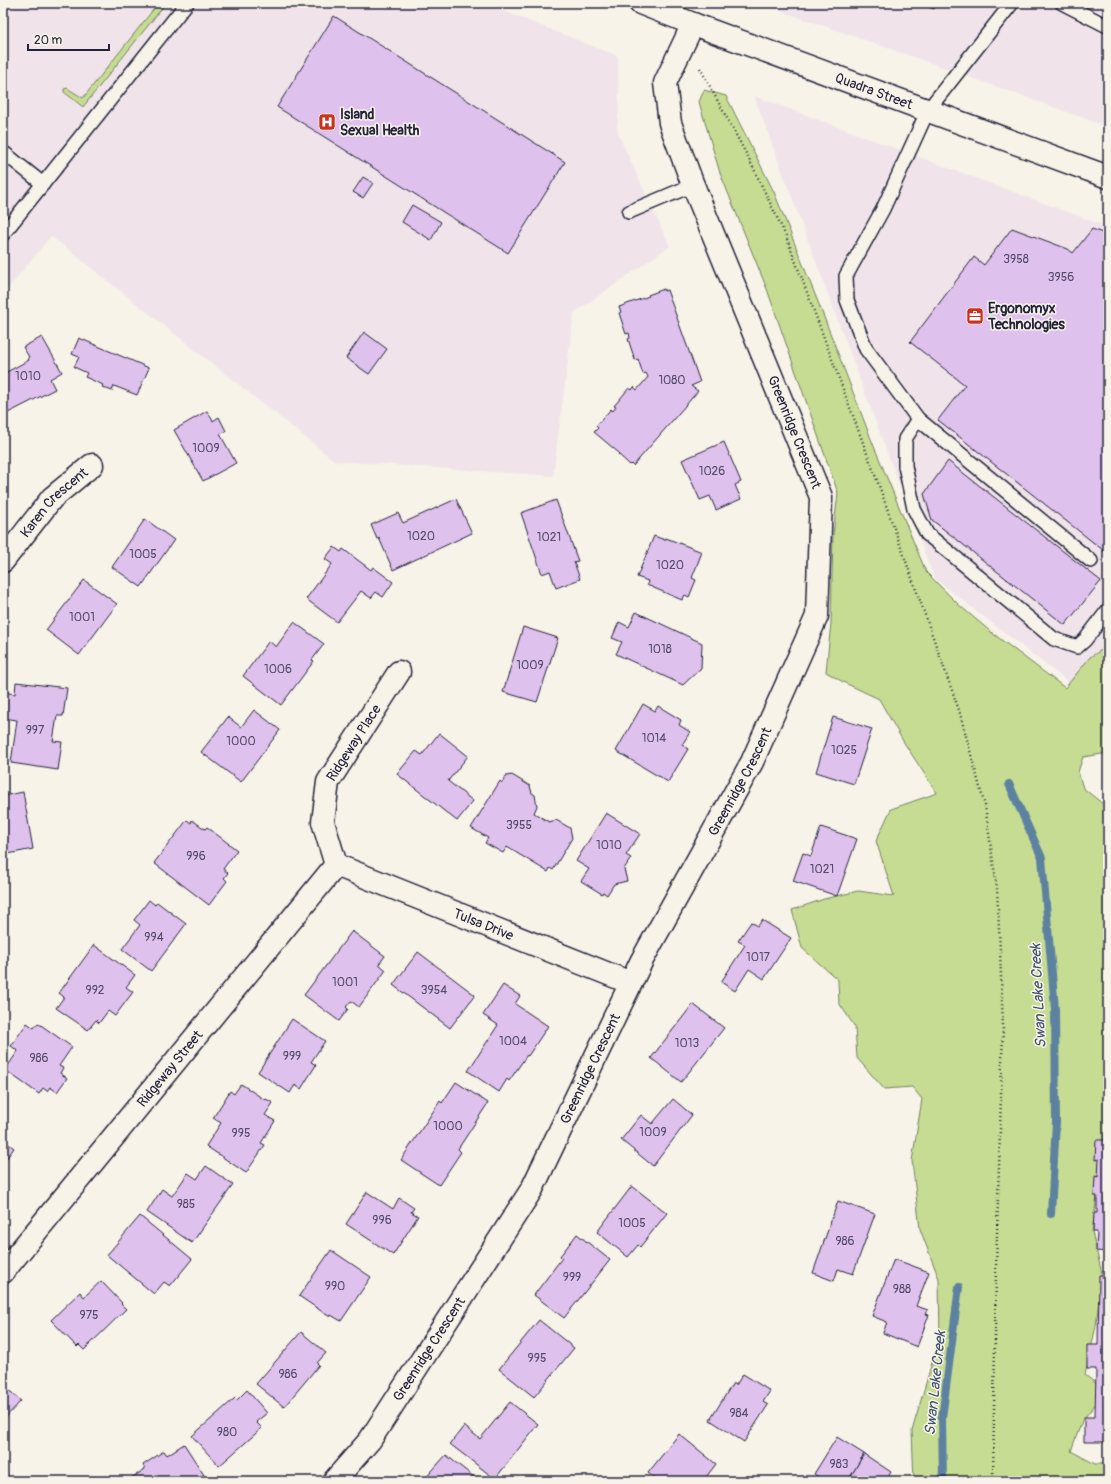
<svg xmlns="http://www.w3.org/2000/svg" width="1111" height="1484" viewBox="0 0 1111 1484" font-family="Pangolin,sans-serif">
  <style>
    .built { fill: #f0e4ea }
    .green { fill: #c6dc92; stroke: #747f66 }
    .lines { fill: none; stroke-linecap: round; stroke-linejoin: round }
    .stream { stroke: #5c82a0; stroke-width: 8 }
    .building { fill: #dfc1ee; stroke: #22223b }
    .service-casing { stroke: #22223b; stroke-width: 16 }
    .minor-casing { stroke: #22223b; stroke-width: 25 }
    .secondary-casing { stroke: #22223b; stroke-width: 25 }
    .path { stroke: #22223b; stroke-width: 2.5; stroke-dasharray: 1 3; stroke-linecap: butt }
    .service { stroke: #f7f3e8; stroke-width: 13 }
    .minor { stroke: #f7f3e8; stroke-width: 22 }
    .secondary { stroke: #f7f3e8; stroke-width: 22 }
    .labels { text-anchor: middle; stroke-width: 3; stroke-linejoin: round; paint-order: stroke }
    .number-label { font-size: 12px; fill: #514a68 }
    .street-label { font-size: 14px; fill: #22223b; stroke: #f7f3e8 }
    .poi-label { font-size: 14px; font-weight: bold; fill: #22223b; stroke: #f7f3e8; text-anchor: start }
    .water-label { font-size: 15px; font-style: italic; fill: #3f526d; stroke: #f7f3e8 }
  </style>
  <rect width="100%" height="100%" fill="#f7f3e8"/>
  <filter id="ink" filterUnits="userSpaceOnUse"><feTurbulence type="fractalNoise" baseFrequency=".025" numOctaves="2"/><feDisplacementMap in="SourceGraphic" scale="8" xChannelSelector="R" yChannelSelector="G"/><feConvolveMatrix kernelMatrix="1 2 1 2 8 2 1 2 1" color-interpolation-filters="sRGB"/></filter>
  <g filter="url(#ink)">
    <g class="built">
      <polygon points="3,3 483,3 618,56 619,109 617,127 619,136 670,246 574,313 553,476 335,461 51,236 3,295"/>
      <polygon points="758,3 1108,3 1108,127 922,60"/>
      <polygon points="754,96 1108,227 1108,713 934,578"/>
    </g>
    <g class="green">
      <polygon points="155,3 166,3 83,107 64,92 64,89 67,88 83,98 157,5"/>
      <polygon points="704,90 726,96 774,192 822,312 873,444 926,572 959,605 991,632 1065,688 1090,657 1108,646 1108,753 1083,757 1078,772 1083,788 1108,808 1107,1122 1092,1232 1102,1274 1096,1326 1085,1375 1098,1385 1098,1401 1082,1421 1071,1451 1095,1464 1108,1464 1108,1481 914,1481 912,1431 940,1335 939,1279 920,1229 912,1161 922,1099 912,1087 884,1089 857,1058 855,1027 839,1003 838,980 802,948 792,910 824,899 858,891 894,896 876,841 891,809 937,793 903,741 879,699 843,682 826,672 831,623 833,535 838,493 767,289 720,173 699,102"/>
    </g>
    <g class="lines">
      <g class="stream">
        <polyline points="1009,784 1042,858 1055,1009 1056,1122 1051,1214"/>
        <polyline points="943,1481 942,1418 959,1287"/>
      </g>
    </g>
    <g class="building">
      <polygon points="918,3 936,3 934,9"/>
      <polygon points="334,16 565,162 508,253 277,107"/>
      <polygon points="363,177 373,183 363,198 353,192"/>
      <polygon points="412,205 441,222 431,240 402,222"/>
      <polygon points="1012,228 1068,249 1073,253 1092,229 1108,235 1108,554 938,420 965,385 910,342 974,257 984,265"/>
      <polygon points="664,289 664,291 667,290 700,382 691,386 698,391 633,466 631,464 630,465 618,454 619,453 594,432 598,428 596,426 611,409 613,411 616,407 614,406 629,388 632,390 634,387 637,390 648,377 646,373 643,374 638,359 635,360 628,339 630,338 629,333 626,334 619,313 621,312 619,307 649,296 648,295"/>
      <polygon points="364,332 387,349 369,374 346,358"/>
      <polygon points="42,337 62,372 50,379 55,389 6,414 3,410 3,374 29,360 28,358 29,357 23,347"/>
      <polygon points="79,338 149,368 137,395 114,386 112,391 102,387 103,385 85,377 87,373 74,367 79,357 72,354"/>
      <polygon points="207,411 213,421 219,417 226,431 220,434 236,463 203,481 174,430"/>
      <polygon points="724,442 741,482 735,485 741,499 716,510 710,496 700,500 682,460"/>
      <polygon points="948,461 1101,581 1065,625 932,520 924,494"/>
      <polygon points="456,499 472,533 393,570 379,538 377,539 371,525 398,513 403,523"/>
      <polygon points="556,500 578,561 574,562 580,579 556,588 550,571 542,574 521,513"/>
      <polygon points="145,519 174,540 141,587 112,567"/>
      <polygon points="654,536 665,540 666,538 702,552 692,578 696,580 689,597 685,595 682,600 647,585 648,581 637,577"/>
      <polygon points="334,547 341,552 343,549 371,570 373,567 393,582 383,597 376,592 371,598 361,591 337,622 306,599 332,564 325,559"/>
      <polygon points="84,580 117,604 79,655 46,630"/>
      <polygon points="636,612 702,643 701,668 683,685 616,654 622,642 612,638 619,622 629,627"/>
      <polygon points="294,622 324,644 312,660 314,661 281,705 243,676 269,641 276,647"/>
      <polygon points="523,627 558,638 537,702 503,692"/>
      <polygon points="16,682 67,688 63,716 57,716 53,741 62,742 58,770 11,763 17,720 3,718 3,692 15,694"/>
      <polygon points="643,704 655,711 658,706 681,720 679,725 690,732 682,745 688,749 668,782 616,751"/>
      <polygon points="254,710 280,730 241,782 201,752 228,717 241,727"/>
      <polygon points="833,717 872,729 854,784 816,772"/>
      <polygon points="439,733 468,756 448,781 473,801 457,821 397,774 416,751 422,755"/>
      <polygon points="512,775 530,786 532,793 535,795 537,806 534,813 549,822 556,820 570,828 572,838 553,870 550,868 548,872 507,847 503,853 485,843 488,838 471,828 500,781 502,783 506,776"/>
      <polygon points="23,792 33,849 3,855 3,796"/>
      <polygon points="606,813 640,834 626,855 631,858 624,869 627,881 614,884 607,895 603,892 602,894 581,881 589,869 576,861"/>
      <polygon points="187,820 191,823 192,820 205,829 207,827 237,850 223,869 228,873 224,878 227,881 209,905 154,863"/>
      <polygon points="821,827 857,839 837,896 793,881 803,853 811,856"/>
      <polygon points="149,900 155,905 157,902 186,924 151,971 122,949 140,925 134,920"/>
      <polygon points="762,920 791,938 764,979 749,969 735,991 721,982 745,945 738,941 751,922 758,926"/>
      <polygon points="352,931 385,956 379,964 386,970 359,1007 351,1001 346,1007 348,1009 339,1021 304,995"/>
      <polygon points="94,945 135,975 126,987 133,992 115,1016 108,1011 99,1023 96,1020 88,1030 56,1008 64,997 59,993"/>
      <polygon points="418,952 475,995 450,1028 393,985"/>
      <polygon points="503,985 520,996 515,1004 548,1026 528,1056 527,1055 509,1081 507,1079 499,1092 468,1071 498,1025 483,1015"/>
      <polygon points="693,1004 724,1028 681,1082 651,1058"/>
      <polygon points="292,1019 325,1041 311,1062 316,1065 301,1089 295,1085 290,1093 258,1072"/>
      <polygon points="27,1023 34,1028 38,1023 72,1047 59,1066 63,1068 60,1073 67,1078 57,1092 50,1087 47,1091 43,1088 39,1094 5,1070 18,1051 11,1046"/>
      <polygon points="456,1082 488,1103 458,1149 461,1152 439,1185 401,1160 440,1101 442,1103"/>
      <polygon points="241,1084 265,1100 266,1099 273,1103 265,1115 275,1121 261,1143 265,1145 246,1173 206,1146 221,1123 213,1118 230,1091 234,1094"/>
      <polygon points="673,1099 692,1115 653,1166 621,1140 641,1115 652,1124"/>
      <polygon points="1107,1121 1108,1121 1108,1252 1096,1251 1097,1232 1093,1232 1094,1213 1097,1213 1097,1196 1094,1196 1095,1176 1098,1177 1099,1159 1095,1160 1096,1140 1106,1140"/>
      <polygon points="3,1140 14,1148 3,1163"/>
      <polygon points="206,1166 233,1185 192,1243 147,1212 162,1189 172,1196 188,1173 197,1179"/>
      <polygon points="632,1186 667,1213 640,1247 638,1245 628,1257 597,1232"/>
      <polygon points="367,1192 393,1209 399,1198 414,1208 411,1212 418,1216 393,1255 346,1224"/>
      <polygon points="838,1201 875,1214 853,1274 838,1269 834,1281 813,1273"/>
      <polygon points="140,1216 192,1259 170,1286 164,1282 154,1294 107,1255"/>
      <polygon points="577,1234 610,1260 564,1318 534,1295 562,1258 560,1256"/>
      <polygon points="331,1250 371,1277 341,1321 331,1315 330,1317 299,1296"/>
      <polygon points="894,1259 929,1272 916,1306 928,1310 926,1314 929,1315 917,1347 883,1333 887,1322 872,1316"/>
      <polygon points="1099,1275 1108,1275 1108,1442 1084,1442 1084,1417 1095,1417 1096,1369 1087,1369 1087,1345 1098,1345"/>
      <polygon points="101,1281 122,1303 121,1304 126,1309 84,1350 79,1345 77,1347 51,1320 80,1292 84,1297"/>
      <polygon points="539,1320 574,1348 534,1397 499,1369"/>
      <polygon points="301,1332 326,1353 317,1363 319,1365 284,1407 256,1384"/>
      <polygon points="743,1374 770,1391 763,1402 768,1405 744,1442 710,1420 733,1383 736,1385"/>
      <polygon points="3,1385 21,1401 3,1420"/>
      <polygon points="247,1390 267,1413 256,1422 262,1428 219,1466 192,1436 235,1398 237,1400"/>
      <polygon points="510,1402 538,1424 495,1479 450,1444 464,1426 480,1439"/>
      <polygon points="679,1434 716,1464 703,1481 658,1481 648,1473"/>
      <polygon points="837,1437 864,1454 848,1481 825,1481 814,1474"/>
      <polygon points="184,1444 204,1475 195,1481 127,1481 145,1469 143,1465 164,1451 167,1455"/>
      <polygon points="864,1454 891,1472 886,1481 848,1481"/>
      <polygon points="446,1455 474,1477 471,1481 423,1481"/>
      <polygon points="92,1476 93,1481 77,1481"/>
    </g>
    <g class="lines">
      <defs>
        <g id="service">
          <polyline points="1012,3 928,110 883,209 846,276 847,300 866,349 918,419 1091,561"/>
          <polyline points="1062,3 1107,26 1108,24"/>
          <polyline points="3,152 43,184"/>
          <polyline points="629,212 693,185"/>
          <polyline points="3,234 187,3"/>
          <polyline points="918,419 905,439 905,466 914,509 927,534 1054,639 1077,647 1085,640 1108,610"/>
        </g>
        <g id="minor">
          <path id="s1" d="M3,561l49,-63 40,-33"/>
          <path id="s2" d="M336,865l295,118"/>
          <path id="s3" d="M336,865l-13,-43 5,-40 71,-110"/>
          <path id="s4" d="M3,1272l333,-407"/>
          <path id="s5" d="M334,1481l36,-41 162,-251 110,-229 110,-198 65,-146 4,-119 -128,-312 -23,-62 -5,-40 28,-59"/>
        </g>
        <g id="secondary">
          <path id="s6" d="M640,3l53,21 415,153"/>
        </g>
      </defs>
      <use href="#service" class="service-casing"/>
      <use href="#minor" class="minor-casing"/>
      <use href="#secondary" class="secondary-casing"/>
      <polyline class="path" points="700,68 749,159 786,236 878,483 959,710 985,806 997,889 1000,949 1003,1027 996,1268 993,1481"/>
      <use href="#service" class="service"/>
      <use href="#minor" class="minor"/>
      <use href="#secondary" class="secondary"/>
    </g>
  </g>
  <defs>
    <symbol id="hospital-square" viewBox="-11 -11 22 22"><rect x="-9" y="-9" width="18" height="18" rx="4" fill="#c8321e" stroke="#f7f3e8"/><path d="M-5-5h3v3.5h4V-5h3V5h-3V1.5h-4V5h-3Z" fill="#fff"/></symbol>
    <symbol id="office-square" viewBox="-11 -11 22 22"><rect x="-9" y="-9" width="18" height="18" rx="4" fill="#c8321e" stroke="#f7f3e8"/><path d="M-6-3h4V-5.5h4V-3h4V5H-6ZM-1-4.5V-3h2v-1.5ZM-6 0V1H6V0Z" fill="#fff"/></symbol>
  </defs>
  <g fill-rule="evenodd">
    <use href="#hospital-square" x="317" y="112" width="20" height="20"/>
    <use href="#office-square" x="965" y="306" width="20" height="20"/>
  </g>
  <g class="labels">
    <g class="number-label">
      <text x="1016" y="263">3958</text>
      <text x="1061" y="281">3956</text>
      <text x="28" y="380">1010</text>
      <text x="672" y="384">1080</text>
      <text x="206" y="452">1009</text>
      <text x="712" y="475">1026</text>
      <text x="421" y="540">1020</text>
      <text x="549" y="541">1021</text>
      <text x="143" y="558">1005</text>
      <text x="670" y="569">1020</text>
      <text x="82" y="621">1001</text>
      <text x="660" y="653">1018</text>
      <text x="530" y="669">1009</text>
      <text x="278" y="673">1006</text>
      <text x="35" y="734">997</text>
      <text x="654" y="742">1014</text>
      <text x="241" y="745">1000</text>
      <text x="844" y="754">1025</text>
      <text x="519" y="829">3955</text>
      <text x="609" y="849">1010</text>
      <text x="196" y="860">996</text>
      <text x="822" y="873">1021</text>
      <text x="154" y="941">994</text>
      <text x="758" y="961">1017</text>
      <text x="345" y="986">1001</text>
      <text x="95" y="994">992</text>
      <text x="434" y="994">3954</text>
      <text x="513" y="1045">1004</text>
      <text x="687" y="1047">1013</text>
      <text x="292" y="1060">999</text>
      <text x="39" y="1062">986</text>
      <text x="448" y="1130">1000</text>
      <text x="653" y="1136">1009</text>
      <text x="241" y="1137">995</text>
      <text x="186" y="1208">985</text>
      <text x="382" y="1224">996</text>
      <text x="632" y="1227">1005</text>
      <text x="845" y="1245">986</text>
      <text x="572" y="1281">999</text>
      <text x="335" y="1290">990</text>
      <text x="902" y="1293">988</text>
      <text x="89" y="1319">975</text>
      <text x="537" y="1362">995</text>
      <text x="288" y="1378">986</text>
      <text x="739" y="1417">984</text>
      <text x="227" y="1436">980</text>
      <text x="839" y="1468">983</text>
    </g>
    <g class="street-label">
      <text dy="5" stroke="none"><textPath href="#s6" startOffset="250">Quadra Street</textPath></text>
      <text transform="translate(795 432) rotate(68)" y="5">Greenridge Crescent</text>
      <text dy="5" stroke="none"><textPath href="#s1" startOffset="78">Karen Crescent</textPath></text>
      <text dy="5" stroke="none"><textPath href="#s3" startOffset="132">Ridgeway Place</textPath></text>
      <text dy="5" stroke="none"><textPath href="#s5" startOffset="811">Greenridge Crescent</textPath></text>
      <text dy="5" stroke="none"><textPath href="#s2" startOffset="159">Tulsa Drive</textPath></text>
      <text dy="5" stroke="none"><textPath href="#s4" startOffset="263">Ridgeway Street</textPath></text>
      <text dy="5" stroke="none"><textPath href="#s5" startOffset="487">Greenridge Crescent</textPath></text>
      <text dy="5" stroke="none"><textPath href="#s5" startOffset="163">Greenridge Crescent</textPath></text>
    </g>
    <g class="poi-label">
      <text x="340" y="119">Island<tspan x="340" dy="16">Sexual Health</tspan></text>
      <text x="988" y="313">Ergonomyx<tspan x="988" dy="16">Technologies</tspan></text>
    </g>
    <g class="water-label">
      <text transform="translate(1038 996) rotate(-93)" y="5">Swan Lake Creek</text>
      <text transform="translate(935 1383) rotate(-84)" y="5">Swan Lake Creek</text>
    </g>
  </g>
  <rect width="1111" height="1484" fill="none" stroke="#f7f3e8" stroke-width="16"/>
  <rect x="8" y="8" width="1095" height="1468" fill="none" stroke="#22223b" stroke-width="1.5" filter="url(#ink)"/>
  <path d="M28 44v6h81v-6" fill="none" stroke="#22223b" stroke-width="2"/>
  <text x="34" y="44" font-size="12" fill="#22223b" stroke="#f7f3e8" stroke-width="3" paint-order="stroke">20 m</text>
</svg>
